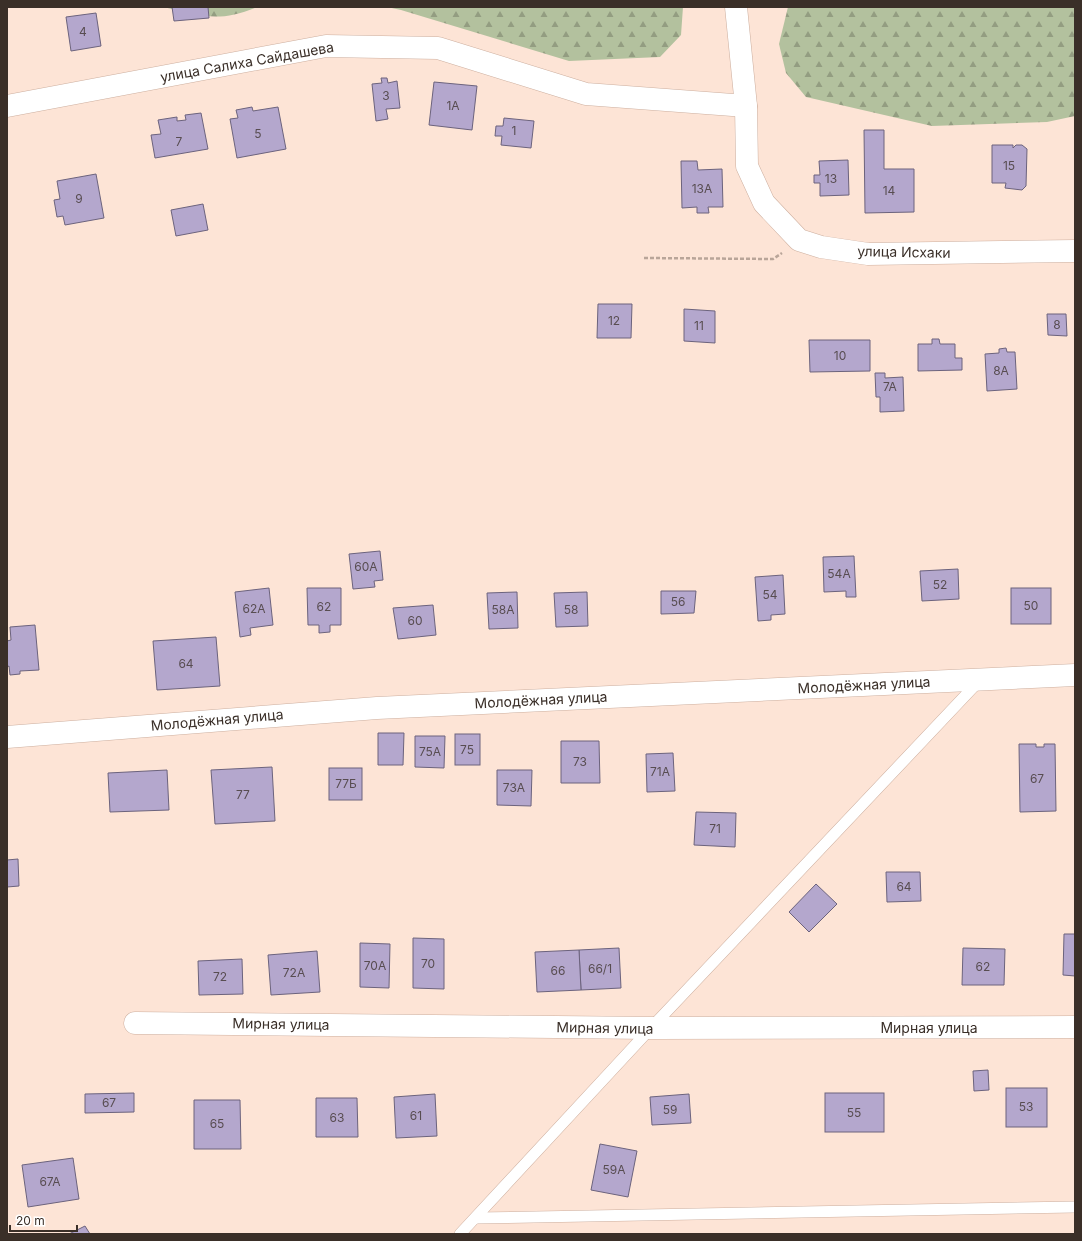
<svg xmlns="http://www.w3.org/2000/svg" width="1082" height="1241" viewBox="0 0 1082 1241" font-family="Inter,sans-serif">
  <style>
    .forest { fill: url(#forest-firs) }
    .building { fill: #b4a7cd; stroke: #6c637d }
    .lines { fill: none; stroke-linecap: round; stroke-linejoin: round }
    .lane-casing { stroke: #cdaf9f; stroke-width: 12 }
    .street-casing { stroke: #cdaf9f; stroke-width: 23 }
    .path { stroke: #b9a599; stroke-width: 2.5; stroke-dasharray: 4 2; stroke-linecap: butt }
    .lane { stroke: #fff; stroke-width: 11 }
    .street { stroke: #fff; stroke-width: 22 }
    .labels { text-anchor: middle; stroke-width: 3; stroke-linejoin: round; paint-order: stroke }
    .number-label { font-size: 12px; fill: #584d51 }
    .street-label { font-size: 14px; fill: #3a2f28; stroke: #fff }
  </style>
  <defs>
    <pattern id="forest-firs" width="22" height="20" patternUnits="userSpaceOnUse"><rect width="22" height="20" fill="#b3c19e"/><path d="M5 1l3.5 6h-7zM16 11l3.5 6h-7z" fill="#939d81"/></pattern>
  </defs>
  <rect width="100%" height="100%" fill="#fde4d6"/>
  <g class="forest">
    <path d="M163,7h94c-38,16 -56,9 -94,0z"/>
    <polygon points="387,7 683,7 681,35 660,57 569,61 401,10"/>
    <polygon points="788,7 1075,7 1075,116 1047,122 932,126 806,97 786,73 779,44"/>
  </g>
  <g class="building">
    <polygon points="172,7 208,7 209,18 174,21"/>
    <polygon points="96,13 101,46 71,51 66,17"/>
    <polygon points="381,78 387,78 388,83 397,81 400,108 386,109 388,119 376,121 372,84 382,83"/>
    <polygon points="434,82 477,86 472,130 429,125"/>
    <polygon points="252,107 253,111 278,107 286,149 237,158 230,119 238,118 236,110"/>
    <polygon points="201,113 208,149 155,158 151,135 161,134 158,120 177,117 177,121 186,120 185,115"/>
    <polygon points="504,118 534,121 531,148 501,145 502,136 495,136 496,126 503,126"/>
    <polygon points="864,130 884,130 884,169 914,169 914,212 865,213"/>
    <polygon points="992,145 1013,145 1013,148 1016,145 1022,145 1027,149 1026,186 1022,190 1005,188 1006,183 992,183"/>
    <polygon points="848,160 849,195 820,196 820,183 814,183 814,175 820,175 819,161"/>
    <polygon points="681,161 697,161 698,170 722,169 723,207 708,207 709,213 697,213 697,207 682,208"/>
    <polygon points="96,174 104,218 65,225 63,216 57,217 54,200 60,199 57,181"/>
    <polygon points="203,204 208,230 176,236 171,210"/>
    <polygon points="598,304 632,304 631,338 597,338"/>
    <polygon points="684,309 715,311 715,343 684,341"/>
    <polygon points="1047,314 1066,314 1067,336 1048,335"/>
    <polygon points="932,339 939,339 940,344 955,344 955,358 962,358 962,370 918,371 918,344 932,344"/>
    <polygon points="809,340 870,340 870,371 810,372"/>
    <polygon points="1006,348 1007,352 1015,352 1017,389 987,391 985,354 999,353 999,349"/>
    <polygon points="875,373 885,373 885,378 903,377 904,411 880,412 880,397 876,397"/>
    <polygon points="380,551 383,580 374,581 375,587 353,589 349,554"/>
    <polygon points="854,556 856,597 846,597 846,591 824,592 823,557"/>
    <polygon points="958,569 959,599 922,601 920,571"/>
    <polygon points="783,575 785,614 771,615 771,620 758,621 755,577"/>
    <polygon points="269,588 273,625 250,628 251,635 240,637 235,592"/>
    <polygon points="307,588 341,588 341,625 330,625 330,632 319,633 319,625 308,625"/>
    <rect x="1011" y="588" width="40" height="36"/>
    <polygon points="661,591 696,591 694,613 661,614"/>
    <polygon points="517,592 518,628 489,629 487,593"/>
    <polygon points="587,592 588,626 556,627 554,593"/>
    <polygon points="433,605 436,635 398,639 393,608"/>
    <polygon points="35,625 39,670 20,671 20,674 10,675 9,666 7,667 7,641 11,640 10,627"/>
    <polygon points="216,637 220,686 157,690 153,641"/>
    <polygon points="378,733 404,733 403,765 378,765"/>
    <rect x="455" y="734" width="25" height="31"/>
    <polygon points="415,736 445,736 444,768 415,767"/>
    <polygon points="561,741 599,741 600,783 561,783"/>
    <polygon points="1019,744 1036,744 1036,747 1044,747 1044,744 1055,744 1056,811 1020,812"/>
    <polygon points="673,753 675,791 647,792 646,754"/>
    <polygon points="272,767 275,821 215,824 211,770"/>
    <rect x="329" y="768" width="33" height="32"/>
    <polygon points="167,770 169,810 110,812 108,773"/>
    <polygon points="497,770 532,770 531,806 497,805"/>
    <polygon points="696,812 736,813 735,847 694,845"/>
    <polygon points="18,859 19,886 7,887 7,860"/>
    <polygon points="886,872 920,872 921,901 887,902"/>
    <polygon points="816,884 837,904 809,932 789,912"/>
    <polygon points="1064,934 1075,934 1075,976 1063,975"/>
    <polygon points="413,938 444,939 444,989 413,988"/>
    <polygon points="360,943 390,944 389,988 360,987"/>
    <polygon points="619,948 621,988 581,990 579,950"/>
    <polygon points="963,948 1005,949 1004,985 962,985"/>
    <polygon points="579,950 581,990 537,992 535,952"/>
    <polygon points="317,951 320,992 271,995 268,955"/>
    <polygon points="242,959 243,994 199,995 198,961"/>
    <polygon points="988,1070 989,1090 974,1091 973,1071"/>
    <rect x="1006" y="1088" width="41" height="39"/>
    <polygon points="134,1093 134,1112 85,1113 85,1094"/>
    <rect x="825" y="1093" width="59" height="39"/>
    <polygon points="435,1094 437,1136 396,1138 394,1097"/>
    <polygon points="689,1094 691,1123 652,1125 650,1097"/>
    <polygon points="316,1098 357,1098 358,1137 316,1137"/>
    <polygon points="194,1100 240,1100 241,1149 194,1149"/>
    <polygon points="600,1144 637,1151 628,1197 591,1190"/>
    <polygon points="73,1158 79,1199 28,1207 22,1165"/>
    <polygon points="85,1226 90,1234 69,1234"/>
  </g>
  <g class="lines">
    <defs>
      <g id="lane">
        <polyline points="477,1218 1075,1207"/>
        <polyline points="460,1234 651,1028 980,680"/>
      </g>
      <g id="street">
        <polyline points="736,7 746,106 747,166 764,203 799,240 821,247 868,254 1075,251"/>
        <polyline points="7,106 326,46 438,48 586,94 746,106"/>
        <polyline points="7,737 377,708 1075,675"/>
        <polyline points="135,1023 651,1028 1075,1027"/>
      </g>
    </defs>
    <use href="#lane" class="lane-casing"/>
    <use href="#street" class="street-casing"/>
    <polyline class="path" points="644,258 773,259 782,253"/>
    <use href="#lane" class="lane"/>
    <use href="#street" class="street"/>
  </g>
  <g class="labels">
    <g class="number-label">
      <text x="83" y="36">4</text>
      <text x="386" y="100">3</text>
      <text x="453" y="110">1А</text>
      <text x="514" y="135">1</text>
      <text x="258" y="138">5</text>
      <text x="179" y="146">7</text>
      <text x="1009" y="170">15</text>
      <text x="831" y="183">13</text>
      <text x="702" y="193">13А</text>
      <text x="889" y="195">14</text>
      <text x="79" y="203">9</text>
      <text x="614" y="325">12</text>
      <text x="1057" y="329">8</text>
      <text x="699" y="330">11</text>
      <text x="840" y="360">10</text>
      <text x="1001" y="375">8А</text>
      <text x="890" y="391">7А</text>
      <text x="366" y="571">60А</text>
      <text x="839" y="578">54А</text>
      <text x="940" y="589">52</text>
      <text x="770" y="599">54</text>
      <text x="678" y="606">56</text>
      <text x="1031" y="610">50</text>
      <text x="324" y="611">62</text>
      <text x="254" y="613">62А</text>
      <text x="503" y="614">58А</text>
      <text x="571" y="614">58</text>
      <text x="415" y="625">60</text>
      <text x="186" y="668">64</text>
      <text x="467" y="754">75</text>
      <text x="430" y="756">75А</text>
      <text x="580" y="766">73</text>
      <text x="660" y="776">71А</text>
      <text x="1037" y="783">67</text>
      <text x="346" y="788">77Б</text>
      <text x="514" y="792">73А</text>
      <text x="243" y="799">77</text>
      <text x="715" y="833">71</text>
      <text x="904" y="891">64</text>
      <text x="428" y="968">70</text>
      <text x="375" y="970">70А</text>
      <text x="983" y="971">62</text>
      <text x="600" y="973">66/1</text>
      <text x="558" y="975">66</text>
      <text x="294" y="977">72А</text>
      <text x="220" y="981">72</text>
      <text x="109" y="1107">67</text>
      <text x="1026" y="1111">53</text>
      <text x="670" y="1114">59</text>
      <text x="854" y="1117">55</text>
      <text x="416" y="1120">61</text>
      <text x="337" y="1122">63</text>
      <text x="217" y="1128">65</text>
      <text x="614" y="1174">59А</text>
      <text x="50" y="1186">67А</text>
    </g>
    <g class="street-label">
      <text transform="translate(247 62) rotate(-10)" y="5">улица Салиха Сайдашева</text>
      <text transform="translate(904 252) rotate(1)" y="5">улица Исхаки</text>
      <text transform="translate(864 685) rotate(-3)" y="5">Молодёжная улица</text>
      <text transform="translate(541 700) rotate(-3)" y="5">Молодёжная улица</text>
      <text transform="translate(217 720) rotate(-5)" y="5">Молодёжная улица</text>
      <text transform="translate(281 1024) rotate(1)" y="5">Мирная улица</text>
      <text transform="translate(605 1028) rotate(1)" y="5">Мирная улица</text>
      <text x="929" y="1033">Мирная улица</text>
    </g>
  </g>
  <rect width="1082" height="1241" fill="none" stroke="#3a2f28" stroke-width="16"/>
  <path d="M10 1225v6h67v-6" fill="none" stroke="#3a2f28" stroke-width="2"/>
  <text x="16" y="1225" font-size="12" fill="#3a2f28" stroke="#ffffff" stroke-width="3" paint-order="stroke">20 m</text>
</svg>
